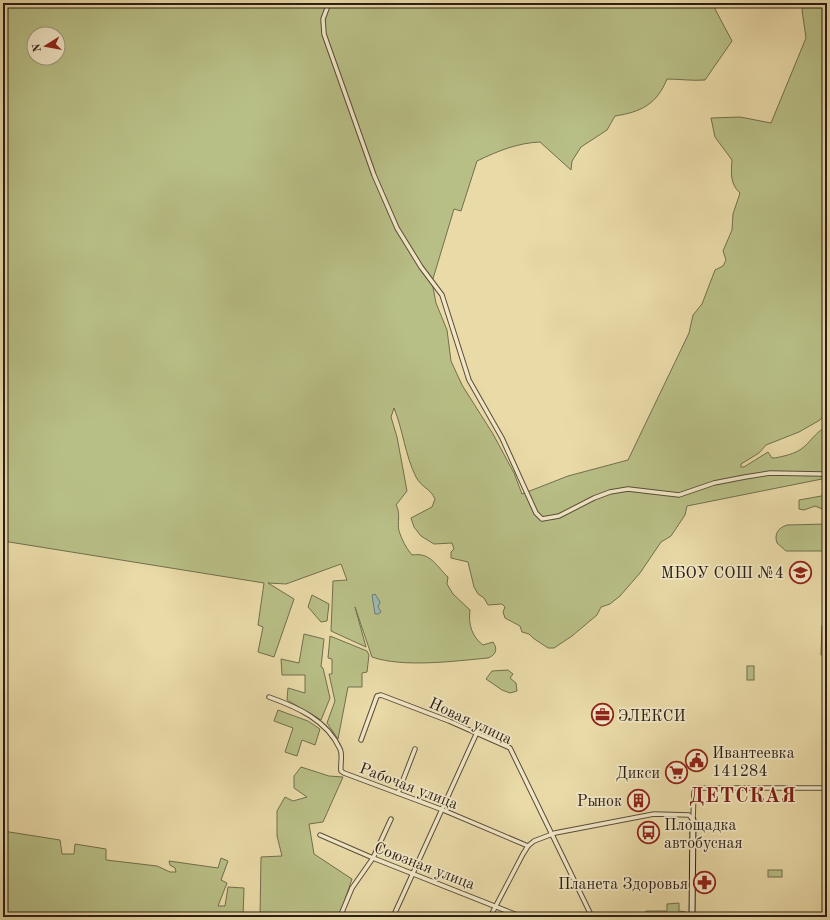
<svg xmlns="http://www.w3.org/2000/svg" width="830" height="920" viewBox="0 0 830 920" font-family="'Old Standard TT',serif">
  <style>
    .green { fill: #b8bf86; stroke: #726e4e; fill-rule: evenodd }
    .water { fill: #9cb8b3; stroke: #6f7a74 }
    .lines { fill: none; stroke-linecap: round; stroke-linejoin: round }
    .street-casing { stroke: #5a4d3a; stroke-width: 5.5 }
    .secondary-casing { stroke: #2b1e15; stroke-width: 7 }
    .street { stroke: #f1e7c6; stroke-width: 3.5 }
    .secondary { stroke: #f1e7c6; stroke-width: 5 }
    .labels { text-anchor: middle; stroke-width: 3.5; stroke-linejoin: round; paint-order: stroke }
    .poi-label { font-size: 16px; fill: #2b1e15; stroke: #f1e7c6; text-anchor: end }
    .street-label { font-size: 16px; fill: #2b1e15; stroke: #f1e7c6 }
    .district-label { font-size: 20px; font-weight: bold; letter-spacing: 1px; fill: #7a1f14; stroke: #f1e7c6 }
  </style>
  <rect width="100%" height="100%" fill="#e9daa7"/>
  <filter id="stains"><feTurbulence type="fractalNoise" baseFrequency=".005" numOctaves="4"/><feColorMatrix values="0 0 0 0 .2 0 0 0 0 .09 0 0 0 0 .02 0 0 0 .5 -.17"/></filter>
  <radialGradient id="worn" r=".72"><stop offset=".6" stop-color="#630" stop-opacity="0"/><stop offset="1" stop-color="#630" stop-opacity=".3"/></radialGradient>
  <g class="green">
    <path d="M3,3h715l-3,6 17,32 -27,39c-14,1 -25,-1 -38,-1 -10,25 -26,33 -52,37l-8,14 -26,17 -9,14 -1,9 -31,-28c-23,1 -42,9 -63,19l-16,50 -7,-2 -22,73 4,21 11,27 4,31 11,24 31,49 21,39 8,21 46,-18 60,-16 61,-127 4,-18 9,-11 13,-34 8,-4 3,-6 -3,-9 9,-21 1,-16 7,-21c-10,-9 -9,-20 -8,-33l-17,-23 -4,-19 29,-1 31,6 35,-85 -4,-28 3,-7h22v407l-7,10 -21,12 -33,13 -7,8 -18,11v3h3l24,-15 4,6c5,0 7,-1 12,-2 26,-6 23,-18 43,-30v52l-140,28 -2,9 -14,21 -10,6 -21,31 -20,23 -10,8 -9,3 -4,8 -25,21 -18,12h-6l-15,-10 -4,-4 -7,-2 -2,-6 -15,-8 -2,-6 2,-5 -3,-3 -14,1 -4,-7 -6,-4 -4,-7 -6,-25 -17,-4v-6l3,-3 -2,-6 -18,1 -13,-8 -7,-9 -3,-9 21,-11 3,-8c-4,-10 -14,-12 -19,-22 -11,-22 -13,-47 -22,-69l-3,9 6,20 10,54 -11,14c5,8 1,18 3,26 3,9 7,17 13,24 19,-3 24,11 36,22l-1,7 6,10 17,16c-2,14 2,27 13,35l10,-3c5,7 3,13 -5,16 -33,3 -85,10 -116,-1l-17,-50 11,40 -35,-16 2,-50 14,-1 -6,-16 -55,20 -18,-1 26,16 -20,58 -16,-5 5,-25 -5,-2 6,-42 -261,-42zM34,34h24v24h-24z"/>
    <polygon points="827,495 827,511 815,506 804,510 799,509 799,500"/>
    <path d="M827,524l-1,27h-40l-9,-8c-3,-9 1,-15 10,-18z"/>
    <polygon points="312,595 329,604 327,621 321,622 308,607"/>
    <polygon points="822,625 827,625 827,655 821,655"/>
    <polygon points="304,634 324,639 321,667 323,668 330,698 321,720 287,700 288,688 305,693 305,675 282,675 281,659 299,663"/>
    <polygon points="330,636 367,651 369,655 367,672 362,673 362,687 348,687 338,739 327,723 335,701 329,674 332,674 332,659 328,658"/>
    <rect x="747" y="666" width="7" height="14"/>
    <polygon points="508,670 513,674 510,678 516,683 517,691 510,693 502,690 486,679 492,671"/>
    <polygon points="278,710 308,721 320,729 315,745 302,740 297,756 285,752 293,728 274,721"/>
    <polygon points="301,767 329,776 343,777 323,822 309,824 314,854 352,879 339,917 260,917 261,857 282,856 277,836 277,811 285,797 293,801 307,797 294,788 294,776"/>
    <polygon points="3,831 60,840 62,854 74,854 75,844 106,849 106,860 157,866 170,872 176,872 175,868 170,865 169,861 218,868 221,858 228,861 221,880 227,883 218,906 225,906 228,887 244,888 243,917 3,917"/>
    <rect x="768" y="870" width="14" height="7"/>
    <polygon points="679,903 679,911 686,912 686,917 646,917 646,911 667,911 667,904"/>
  </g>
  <polygon class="water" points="375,594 380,602 378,607 381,612 378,614 375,614 372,595"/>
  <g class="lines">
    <defs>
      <g id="street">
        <polyline points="329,3 323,19 324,34 374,175 397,228 421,267 442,295 469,380 502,438 536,513 542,519 559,516 594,498 610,492 628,489 679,495 714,483 745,477 770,473 822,474 827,478"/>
        <path d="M269,697c28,10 58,23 71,52 3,6 0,15 1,22l3,2 99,37 85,36"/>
        <polyline points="361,740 377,696 381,695 449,721 510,748 592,917"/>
        <polyline points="398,793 415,749"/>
        <polyline points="693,819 694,792 699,788 827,788"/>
        <polyline points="320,835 373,858 522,917"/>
        <polyline points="340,917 352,888 373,858 391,819"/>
        <polyline points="393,917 479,728"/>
        <polyline points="490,917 523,854 528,846 534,841 555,833 654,814 689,815 693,820"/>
      </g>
      <polyline id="secondary" points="692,917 693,820"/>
    </defs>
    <use href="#street" class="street-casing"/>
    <use href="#secondary" class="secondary-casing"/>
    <use href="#street" class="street"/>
    <use href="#secondary" class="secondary"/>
  </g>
  <defs>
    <symbol id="school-ring" viewBox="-11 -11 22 22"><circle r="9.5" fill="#f1e7c6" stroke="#8f2418" stroke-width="1.5"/><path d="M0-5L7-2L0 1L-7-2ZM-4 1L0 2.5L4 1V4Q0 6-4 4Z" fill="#8f2418"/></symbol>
    <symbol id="office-ring" viewBox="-11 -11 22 22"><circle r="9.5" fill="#f1e7c6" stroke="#8f2418" stroke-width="1.5"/><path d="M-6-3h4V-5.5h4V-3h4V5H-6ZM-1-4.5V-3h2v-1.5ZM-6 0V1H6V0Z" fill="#8f2418"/></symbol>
    <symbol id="civic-ring" viewBox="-11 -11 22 22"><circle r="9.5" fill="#f1e7c6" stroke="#8f2418" stroke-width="1.5"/><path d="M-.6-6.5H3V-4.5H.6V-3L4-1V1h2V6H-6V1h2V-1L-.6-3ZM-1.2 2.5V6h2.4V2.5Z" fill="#8f2418"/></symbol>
    <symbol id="supermarket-ring" viewBox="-11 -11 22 22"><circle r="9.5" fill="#f1e7c6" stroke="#8f2418" stroke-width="1.5"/><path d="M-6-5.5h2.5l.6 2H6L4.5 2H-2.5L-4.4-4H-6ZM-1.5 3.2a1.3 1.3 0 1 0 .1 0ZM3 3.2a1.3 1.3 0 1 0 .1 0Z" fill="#8f2418"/></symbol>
    <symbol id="building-ring" viewBox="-11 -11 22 22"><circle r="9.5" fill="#f1e7c6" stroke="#8f2418" stroke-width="1.5"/><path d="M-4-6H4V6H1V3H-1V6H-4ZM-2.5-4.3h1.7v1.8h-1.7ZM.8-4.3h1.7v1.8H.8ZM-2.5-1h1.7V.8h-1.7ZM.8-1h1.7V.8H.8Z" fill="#8f2418"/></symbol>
    <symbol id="bus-ring" viewBox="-11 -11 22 22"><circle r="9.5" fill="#f1e7c6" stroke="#8f2418" stroke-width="1.5"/><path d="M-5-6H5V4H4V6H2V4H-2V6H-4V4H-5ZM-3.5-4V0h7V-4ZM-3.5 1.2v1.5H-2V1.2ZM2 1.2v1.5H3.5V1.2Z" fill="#8f2418"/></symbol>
    <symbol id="pharmacy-ring" viewBox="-11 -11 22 22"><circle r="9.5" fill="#f1e7c6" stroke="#8f2418" stroke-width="1.5"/><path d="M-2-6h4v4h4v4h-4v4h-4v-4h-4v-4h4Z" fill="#8f2418"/></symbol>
  </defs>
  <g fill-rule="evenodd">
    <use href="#school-ring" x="788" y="560" width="25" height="25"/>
    <use href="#office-ring" x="590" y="702" width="25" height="25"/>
    <use href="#civic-ring" x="684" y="748" width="25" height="25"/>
    <use href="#supermarket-ring" x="664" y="760" width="25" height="25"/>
    <use href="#building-ring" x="626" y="788" width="25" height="25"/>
    <use href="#bus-ring" x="636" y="820" width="25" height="25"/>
    <use href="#pharmacy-ring" x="692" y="870" width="25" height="25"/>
  </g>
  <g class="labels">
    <g class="poi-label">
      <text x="784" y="578">МБОУ СОШ №4</text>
      <text x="618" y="721" text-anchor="start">ЭЛЕКСИ</text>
      <text x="712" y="758" text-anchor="start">Ивантеевка<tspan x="712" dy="18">141284</tspan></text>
      <text x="660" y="778">Дикси</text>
      <text x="622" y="806">Рынок</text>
      <text x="664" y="830" text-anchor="start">Площадка<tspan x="664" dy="18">автобусная</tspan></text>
      <text x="688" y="889">Планета Здоровья</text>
    </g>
    <g class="street-label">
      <text transform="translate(471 720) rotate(25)" y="6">Новая улица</text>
      <text transform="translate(409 785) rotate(21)" y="6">Рабочая улица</text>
      <text transform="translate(425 865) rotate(21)" y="6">Союзная улица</text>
    </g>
    <g class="district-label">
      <text x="743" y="802">ДЕТСКАЯ</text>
    </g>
  </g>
  <rect width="830" height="920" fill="none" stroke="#e9daa7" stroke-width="16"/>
  <rect x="4" y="4" width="822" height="912" fill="none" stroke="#2b1e15" stroke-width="2"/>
  <rect x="8" y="8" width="814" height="904" fill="none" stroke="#2b1e15"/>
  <g transform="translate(46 46) rotate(259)"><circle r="19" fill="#f1e7c6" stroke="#a2977f"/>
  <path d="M0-3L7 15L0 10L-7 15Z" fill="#8f2418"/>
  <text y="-6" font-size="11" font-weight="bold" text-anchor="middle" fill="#2b1e15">N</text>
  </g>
  <rect width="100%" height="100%" filter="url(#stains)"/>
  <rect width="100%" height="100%" fill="url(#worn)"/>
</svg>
